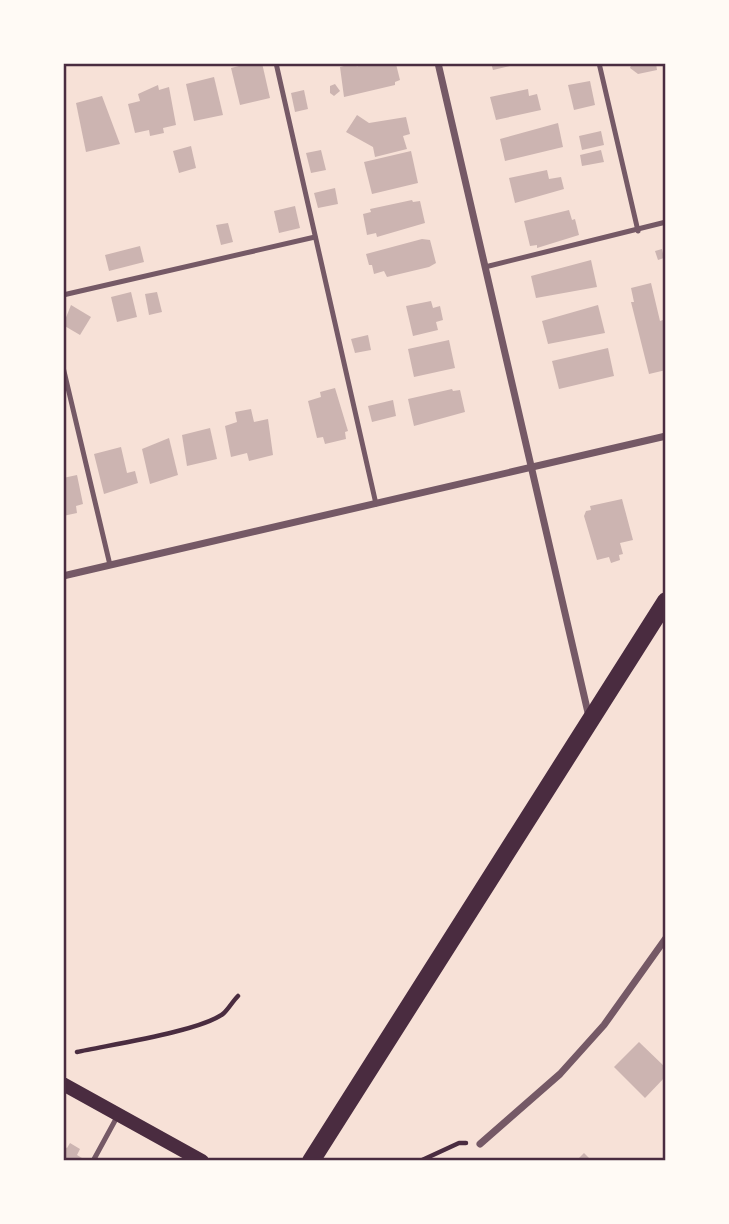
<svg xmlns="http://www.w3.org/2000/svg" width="729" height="1224" viewBox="0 0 729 1224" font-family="Manrope,sans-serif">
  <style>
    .building { fill: #ccb4b1 }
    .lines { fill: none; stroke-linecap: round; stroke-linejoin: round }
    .path { stroke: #4a2c40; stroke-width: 4.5 }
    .service { stroke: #755966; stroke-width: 5 }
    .minor { stroke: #755966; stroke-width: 7 }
    .secondary { stroke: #4a2c40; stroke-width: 14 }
    .primary { stroke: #4a2c40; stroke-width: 18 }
    .neatline { fill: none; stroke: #4a2c40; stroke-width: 2.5 }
  </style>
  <rect width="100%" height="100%" fill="#f7e1d7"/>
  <g class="building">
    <polygon points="251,63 262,63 270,98 240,105 231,68"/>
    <polygon points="356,63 357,67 359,63 396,64 400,80 395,82 395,85 344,97 340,67"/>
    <polygon points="491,63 518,63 518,64 493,70"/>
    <polygon points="632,63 656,63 657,70 638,74 630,68"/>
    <polygon points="214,77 223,115 194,121 186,84"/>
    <polygon points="590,81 595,105 574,110 568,85"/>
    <polygon points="335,84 340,91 334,96 330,93 330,86"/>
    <polygon points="158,85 159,90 169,87 176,125 163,128 164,133 150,136 149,130 135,133 128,104 140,101 138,94"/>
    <polygon points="528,89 529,96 537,94 541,110 496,120 490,97"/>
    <polygon points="304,90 308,109 295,112 291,93"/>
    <polygon points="102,96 120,144 86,152 76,103"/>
    <polygon points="357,115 369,123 406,117 410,134 403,136 407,149 375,157 373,147 346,132"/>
    <polygon points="558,123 563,147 505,161 500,139"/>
    <polygon points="601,131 604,145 582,150 579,136"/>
    <polygon points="191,146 196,168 179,173 173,151"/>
    <polygon points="321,150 326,170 311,173 306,153"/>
    <polygon points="601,150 604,162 582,166 580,155"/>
    <polygon points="411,151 418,183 372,194 364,162"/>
    <polygon points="547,170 549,179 561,177 564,189 515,203 509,178"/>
    <polygon points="335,188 338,204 318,208 314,193"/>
    <polygon points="412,200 413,202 420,201 425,223 377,237 376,233 367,235 363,214 371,212 370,209"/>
    <polygon points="295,206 300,228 279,233 274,211"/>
    <polygon points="569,210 572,220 575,219 579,235 537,248 537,245 530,246 524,221"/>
    <polygon points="228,223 233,242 221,245 216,225"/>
    <polygon points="422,239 430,240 436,263 429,267 387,277 384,271 374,274 372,265 369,265 366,254"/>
    <polygon points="140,246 144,262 109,271 105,255"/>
    <polygon points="662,249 664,258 658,260 655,251"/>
    <polygon points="591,260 597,287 536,298 531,276"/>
    <polygon points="651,283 660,321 666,319 666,370 649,374 631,302 634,302 631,288"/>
    <polygon points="131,292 137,317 117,322 111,297"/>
    <polygon points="157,292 162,312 149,315 145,294"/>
    <polygon points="431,301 433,308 440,306 443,320 436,322 438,330 413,336 406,306"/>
    <polygon points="71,305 91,317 80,335 63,325"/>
    <polygon points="598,305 605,333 548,344 542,321"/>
    <polygon points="368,335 371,350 355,353 351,339"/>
    <polygon points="449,340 455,368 414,377 408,349"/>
    <polygon points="608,348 614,376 559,389 552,361"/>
    <polygon points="335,388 348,431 345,432 346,439 325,444 323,437 317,438 308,401 321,397 320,392"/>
    <polygon points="452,389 453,391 460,390 465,412 414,426 408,399"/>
    <polygon points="393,400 396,416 372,422 368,406"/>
    <polygon points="251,409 254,422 268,419 273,455 249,461 247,453 231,457 225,426 237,422 235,412"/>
    <polygon points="210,428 217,459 187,466 182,435"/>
    <polygon points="169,438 178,475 150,484 142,449"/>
    <polygon points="121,447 127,473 135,471 138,483 104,494 94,454"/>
    <polygon points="77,475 83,504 76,506 77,513 63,516 63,478"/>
    <polygon points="622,499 633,540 620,543 623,554 619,555 620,560 611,563 609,557 597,560 584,516 586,511 591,510 590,506"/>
    <polygon points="639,1042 666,1068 666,1076 645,1098 614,1067"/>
    <polygon points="70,1143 80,1149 77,1155 87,1161 63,1161 63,1146 67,1148"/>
    <polygon points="584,1153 592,1161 576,1161"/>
  </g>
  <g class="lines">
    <g class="path">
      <path d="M77,1052c31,-7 126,-21 147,-39 5,-5 9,-12 14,-17"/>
      <polyline points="420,1161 459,1143 466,1143"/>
    </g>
    <g class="service">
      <polyline points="276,63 376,504"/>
      <polyline points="599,63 638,231"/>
      <polyline points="485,267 666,222"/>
      <polyline points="63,295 315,237"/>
      <polyline points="63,367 110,565"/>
      <polyline points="93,1161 117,1117"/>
    </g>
    <g class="minor">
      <polyline points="438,63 589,717"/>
      <polyline points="63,576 666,436"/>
      <polyline points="480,1144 560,1074 604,1025 666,938"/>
    </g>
    <polyline class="secondary" points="63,1084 202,1161"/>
    <polyline class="primary" points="311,1161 666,601"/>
  </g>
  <rect width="729" height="1224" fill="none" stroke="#fffaf5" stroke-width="130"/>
  <rect x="65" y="65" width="599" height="1094" class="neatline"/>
</svg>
